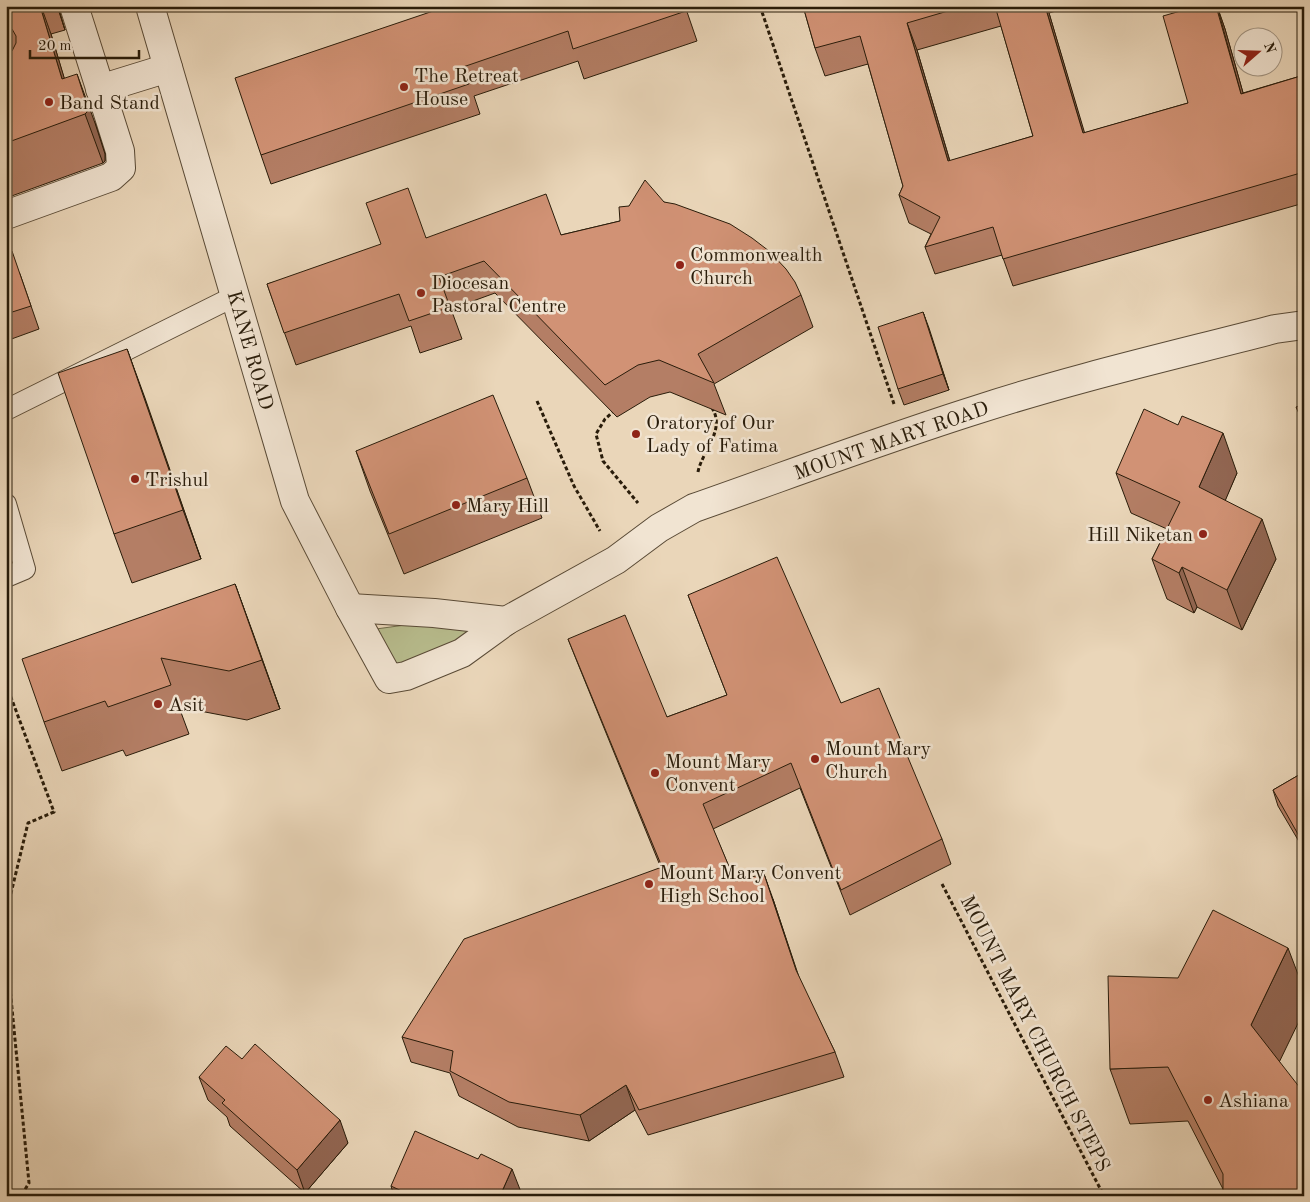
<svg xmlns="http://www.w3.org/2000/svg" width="1310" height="1202" viewBox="0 0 1310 1202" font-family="'Old Standard TT',serif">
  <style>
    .green { fill: #b8bd8e; stroke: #706c4c }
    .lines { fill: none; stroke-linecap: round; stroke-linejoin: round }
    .lane-casing { stroke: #594a36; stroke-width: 22 }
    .street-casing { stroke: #594a36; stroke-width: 30 }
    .path { stroke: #291c0a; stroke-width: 3; stroke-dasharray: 4 2.5; stroke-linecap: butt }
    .lane { stroke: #f1e4d2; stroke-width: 20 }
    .street { stroke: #f1e4d2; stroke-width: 28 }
    .wall { fill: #b47e65; stroke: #291c0a; fill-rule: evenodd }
    .shaded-wall { fill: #926652; stroke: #291c0a }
    .building { fill: #d19275; stroke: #291c0a }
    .poi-dot { fill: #8f2418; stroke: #f1e4d2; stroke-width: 2 }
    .labels { text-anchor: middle; stroke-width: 5; stroke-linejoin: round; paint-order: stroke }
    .poi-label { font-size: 20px; fill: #291c0a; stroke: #f1e4d2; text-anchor: start }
    .street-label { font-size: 20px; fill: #291c0a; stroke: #f1e4d2 }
  </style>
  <rect width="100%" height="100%" fill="#ead6b9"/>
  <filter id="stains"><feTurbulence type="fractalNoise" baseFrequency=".004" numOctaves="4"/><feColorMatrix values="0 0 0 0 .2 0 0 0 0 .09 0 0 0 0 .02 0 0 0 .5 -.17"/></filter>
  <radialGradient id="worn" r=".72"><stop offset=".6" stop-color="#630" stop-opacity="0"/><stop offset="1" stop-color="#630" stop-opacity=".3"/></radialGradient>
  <polygon class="green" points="427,622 474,628 444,649 396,666 376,629"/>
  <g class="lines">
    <defs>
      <g id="lane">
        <polyline points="6,410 235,296"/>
        <polyline points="6,504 25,569 6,577"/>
      </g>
      <g id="street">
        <path d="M150,6l145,495 55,107 39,71 17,-3 56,-23 44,-32 110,-61 43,-32 35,-20c94,-33 187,-68 282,-98 98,-32 199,-55 299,-81l29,-4"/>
        <polyline points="100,89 168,68"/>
        <polyline points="6,215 111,177 121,168 120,151 74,6"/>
        <polyline points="350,608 434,613 506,621"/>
      </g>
    </defs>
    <use href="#lane" class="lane-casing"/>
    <use href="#street" class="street-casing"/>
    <g class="path">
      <polyline points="760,6 894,404"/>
      <polyline points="537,401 574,486 600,531"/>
      <polyline points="615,410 605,419 596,434 603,461 638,503"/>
      <path d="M698,472c4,-21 28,-42 14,-64"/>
      <polyline points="6,684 54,812 28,823 6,914"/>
      <polyline points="942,884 1104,1196"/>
      <polyline points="6,947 29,1183 21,1196"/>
    </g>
    <use href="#lane" class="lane"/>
    <use href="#street" class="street"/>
  </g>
  <g class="wall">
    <polygon points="6,6 59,6 59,10 65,30 51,34 64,78 95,123 105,154 105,161 103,163 6,198"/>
    <polygon points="448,6 685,6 697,41 584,79 578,61 474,96 480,114 271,184 261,155"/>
    <path d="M803,6h270l-24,7 35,120 104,-30 29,-97 8,23 18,64 61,-18v128l-291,83 -11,-31 -67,19 -10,-27 6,-13 -22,-11 -10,-28 4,-9 -35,-122 -43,12 -10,-28zM1001,26l32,110 -83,25 -33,-111z"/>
    <polygon points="664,202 801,295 813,327 714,384 726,415 670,392 650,397 617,417 495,293 451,309 462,339 420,353 411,326 296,365 267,284 426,238 561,235 620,221 629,206"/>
    <polygon points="6,253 20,274 39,329 6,341"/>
    <polygon points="923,312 949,390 904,405 898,389"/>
    <polygon points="127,349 201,559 132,583 114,534"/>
    <polygon points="356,451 527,478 542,518 404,574 370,491"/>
    <polygon points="1116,473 1237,473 1225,500 1276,559 1242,630 1197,607 1194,613 1167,599 1152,559 1167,529 1131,513"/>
    <polygon points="6,549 9,558 6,559"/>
    <polygon points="235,584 280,709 247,720 179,707 189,734 126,756 123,750 62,771 44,722"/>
    <polygon points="688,595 841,703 942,839 951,864 850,915 800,788 713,829 735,881 773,899 798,976 835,1052 844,1077 648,1135 635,1110 589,1141 518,1127 459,1096 450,1073 411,1062 402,1037 661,868 578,664 568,639 667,717 727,695"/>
    <polygon points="1304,772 1304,850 1278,806 1273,790"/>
    <polygon points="242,1059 348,1143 305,1193 230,1126 227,1117 208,1100 199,1077"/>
    <polygon points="1280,1062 1223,1189 1188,1121 1130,1124 1110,1069"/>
    <polygon points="478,1159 521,1192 519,1196 394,1196 391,1186"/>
  </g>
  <g class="shaded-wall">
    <polygon points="40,6 41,6 51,34 76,117 62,79"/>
    <polygon points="57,6 59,6 59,10 65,30"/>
    <polygon points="1045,6 1047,6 1049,13 1093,161 1083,133"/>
    <polygon points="1217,6 1225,29 1251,121 1241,94"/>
    <polygon points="907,23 917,50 958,189 948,161"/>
    <polygon points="77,74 95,123 105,154 105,161 103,163 85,114"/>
    <polygon points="923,312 929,328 949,390 943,374"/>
    <polygon points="127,349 145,398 201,559 183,510"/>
    <polygon points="1223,433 1237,473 1214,527 1199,487"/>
    <polygon points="1262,519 1276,559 1242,630 1227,590"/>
    <polygon points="1182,567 1197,607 1194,613 1179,573"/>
    <polygon points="235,584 253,633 280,709 262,660"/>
    <polygon points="764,874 773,899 805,995 796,970"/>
    <polygon points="1288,948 1304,990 1304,1011 1271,1079 1251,1025"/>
    <polygon points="626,1085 635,1110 589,1141 580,1115"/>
    <polygon points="340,1120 348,1143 305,1193 297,1170"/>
    <polygon points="512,1169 521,1192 519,1196 500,1196"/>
  </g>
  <g class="building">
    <polygon points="6,6 40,6 62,79 77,74 87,105 87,112 85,114 6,143 6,54 12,51 16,43 16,36 12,29 6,25"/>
    <polygon points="448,6 685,6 686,11 573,49 568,31 463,67 469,84 261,155 235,78"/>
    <polygon points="803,6 965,6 907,23 948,161 1033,136 995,6 1045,6 1083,133 1188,103 1163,16 1198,6 1216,6 1241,94 1304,75 1304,172 1003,259 993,227 925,247 940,217 899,195 903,186 860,36 815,48"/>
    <polygon points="645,180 664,202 675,204 730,224 752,238 769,251 786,269 795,282 801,295 698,354 714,383 659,360 638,365 605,385 484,261 439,277 450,307 409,321 399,294 284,333 267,284 381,244 366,203 408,188 426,238 546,194 561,235 620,221 619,207 629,206"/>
    <polygon points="12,251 31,306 6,314 6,253"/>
    <polygon points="923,312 943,374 898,389 878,327"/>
    <polygon points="127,349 183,510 114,534 58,373"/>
    <polygon points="493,395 527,478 389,534 356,451"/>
    <polygon points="1304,404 1304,425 1296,407"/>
    <polygon points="1144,409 1178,425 1182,416 1223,433 1199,487 1262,519 1227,590 1182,567 1179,573 1152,559 1180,502 1116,473"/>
    <polygon points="777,557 841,703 879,688 942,839 841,890 791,763 703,804 735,881 764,874 796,970 835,1052 639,1110 626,1085 580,1115 509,1102 450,1071 453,1051 402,1037 464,939 662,867 568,639 625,615 667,717 727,695 688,595"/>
    <polygon points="235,584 262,660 229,671 161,658 171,685 108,707 105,701 44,722 22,659"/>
    <polygon points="1304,772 1304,843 1303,843 1273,790"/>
    <polygon points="1213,910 1288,948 1251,1025 1304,1093 1304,1196 1223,1196 1223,1174 1168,1067 1110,1069 1108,976 1178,978"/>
    <polygon points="255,1044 340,1120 297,1170 222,1103 225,1100 199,1077 226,1046 242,1059"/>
    <polygon points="415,1131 478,1159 481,1154 512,1169 500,1196 412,1196 391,1186"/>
  </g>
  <g class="poi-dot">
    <circle cx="404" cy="87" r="5"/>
    <circle cx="49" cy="102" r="5"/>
    <circle cx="680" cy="265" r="5"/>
    <circle cx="421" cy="293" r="5"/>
    <circle cx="636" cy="434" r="5"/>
    <circle cx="135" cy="479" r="5"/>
    <circle cx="456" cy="505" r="5"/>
    <circle cx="1203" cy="534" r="5"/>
    <circle cx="158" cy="704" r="5"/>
    <circle cx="815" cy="759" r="5"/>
    <circle cx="655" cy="773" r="5"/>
    <circle cx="649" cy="884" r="5"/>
    <circle cx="1208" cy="1100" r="5"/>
  </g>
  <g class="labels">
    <g class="poi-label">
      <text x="414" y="82">The Retreat<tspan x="414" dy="23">House</tspan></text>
      <text x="59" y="109">Band Stand</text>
      <text x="690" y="261">Commonwealth<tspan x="690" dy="23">Church</tspan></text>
      <text x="431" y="289">Diocesan<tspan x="431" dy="23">Pastoral Centre</tspan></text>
      <text x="646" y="429">Oratory of Our<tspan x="646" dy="23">Lady of Fatima</tspan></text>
      <text x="145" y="486">Trishul</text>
      <text x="466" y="512">Mary Hill</text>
      <text x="1193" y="541" text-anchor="end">Hill Niketan</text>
      <text x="168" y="711">Asit</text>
      <text x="825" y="755">Mount Mary<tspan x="825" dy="23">Church</tspan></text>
      <text x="665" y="768">Mount Mary<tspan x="665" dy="23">Convent</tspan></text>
      <text x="659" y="879">Mount Mary Convent<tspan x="659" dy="23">High School</tspan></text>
      <text x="1218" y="1107">Ashiana</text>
    </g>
    <g class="street-label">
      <text transform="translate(251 350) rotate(74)" y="7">KANE ROAD</text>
      <text transform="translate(891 440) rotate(-19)" y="7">MOUNT MARY ROAD</text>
      <text transform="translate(1036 1033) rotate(63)" y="7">MOUNT MARY CHURCH STEPS</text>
    </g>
  </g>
  <rect width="1310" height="1202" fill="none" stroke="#ead6b9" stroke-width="25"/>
  <rect x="8" y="8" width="1295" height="1187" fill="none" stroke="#291c0a" stroke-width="2.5"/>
  <rect x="12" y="12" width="1285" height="1177" fill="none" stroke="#291c0a"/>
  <g transform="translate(1258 52) rotate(70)"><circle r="24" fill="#f1e4d2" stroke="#a19482"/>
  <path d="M0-4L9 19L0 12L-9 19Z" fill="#8f2418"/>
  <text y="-8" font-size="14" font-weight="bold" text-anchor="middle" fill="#291c0a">N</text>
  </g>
  <path d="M30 50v8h109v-8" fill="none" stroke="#291c0a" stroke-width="2.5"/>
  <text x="38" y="50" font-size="15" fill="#291c0a" stroke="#f1e4d2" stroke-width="4" paint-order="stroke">20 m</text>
  <rect width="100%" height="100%" filter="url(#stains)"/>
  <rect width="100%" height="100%" fill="url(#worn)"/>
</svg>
